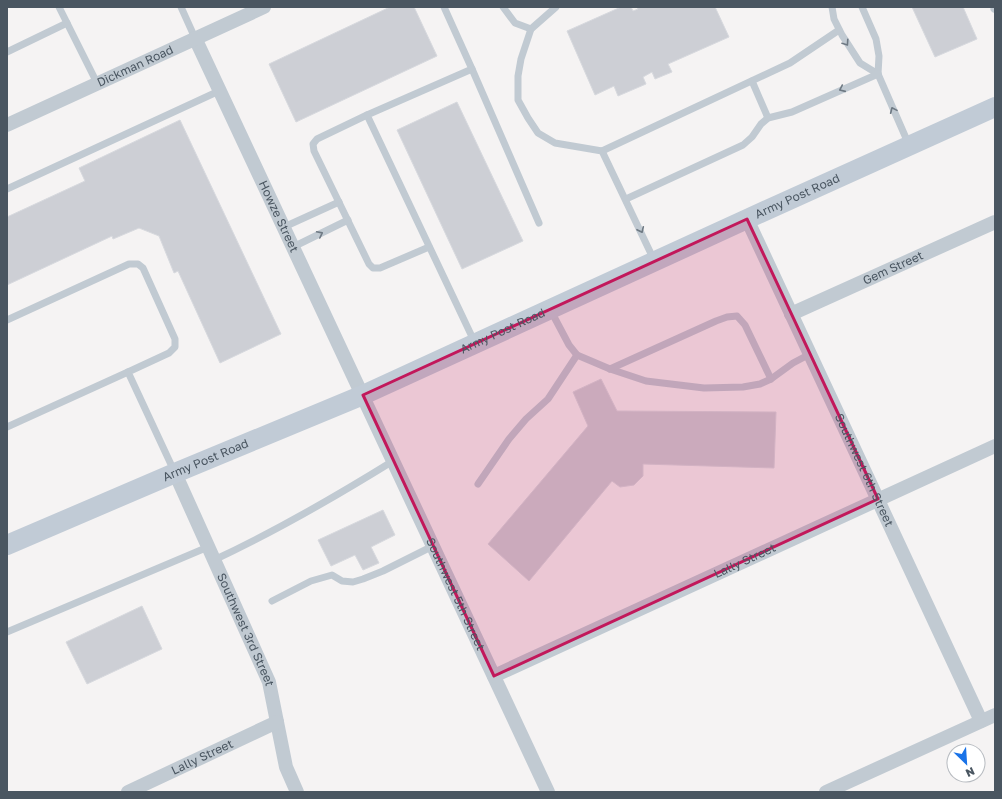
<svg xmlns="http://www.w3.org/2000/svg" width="1002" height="799" viewBox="0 0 1002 799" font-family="'Golos Text',sans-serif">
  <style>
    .building { fill: #cdcfd5; stroke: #d7d9de }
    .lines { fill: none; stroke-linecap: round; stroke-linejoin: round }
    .service { stroke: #c1cad2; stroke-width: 7 }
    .minor { stroke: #c1cad2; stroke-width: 14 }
    .secondary { stroke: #c1cbd6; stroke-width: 20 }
    .oneway { stroke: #6e7983 }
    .marked { fill: #c2185b; fill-opacity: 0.2; stroke: #c2185b; stroke-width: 3; stroke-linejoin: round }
    .labels { text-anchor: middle; stroke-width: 3; stroke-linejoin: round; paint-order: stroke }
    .street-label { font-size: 12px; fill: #4a5661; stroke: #fff }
  </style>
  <rect width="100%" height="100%" fill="#f5f3f3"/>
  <g class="building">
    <polygon points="390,7 414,7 437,56 296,122 269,64"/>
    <polygon points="621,7 631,7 633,11 638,9 637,7 715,7 729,37 668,64 672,72 655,79 652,72 643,77 646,84 618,96 614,86 595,95 567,31"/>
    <polygon points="912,7 963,7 977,39 935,57"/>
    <polygon points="457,102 523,241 462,269 397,130"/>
    <polygon points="180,120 281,334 220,363 178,271 174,273 159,236 139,228 113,239 112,236 7,285 7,217 85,181 79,168"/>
    <polygon points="601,379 617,411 776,412 774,468 643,464 643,476 634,485 620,487 612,481 529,581 488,544 588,426 573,392"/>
    <polygon points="383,510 395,535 371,547 379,563 363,570 355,555 331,566 318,540"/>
    <polygon points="142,606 162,649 87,684 66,642"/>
  </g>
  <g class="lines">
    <g class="service">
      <polyline points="59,7 97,83"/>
      <polyline points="181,7 195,38"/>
      <polyline points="444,7 472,69 367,115 475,343"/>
      <polyline points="503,7 515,23 531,29"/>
      <polyline points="556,7 531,29 521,59 518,76 518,100 528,118 538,133 555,143 602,151 654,260"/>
      <polyline points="832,7 834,19 842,35 860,63 878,74"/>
      <polyline points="862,7 876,39 879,56 878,74 909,145"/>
      <polyline points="994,9 995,8"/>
      <polyline points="7,52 67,23"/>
      <polyline points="472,69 539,223"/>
      <polyline points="752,81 768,118"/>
      <polyline points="367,115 317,139 313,144 314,151 369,264 373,268 380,268 429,247"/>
      <polyline points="602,151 790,63 839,30"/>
      <polyline points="7,189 219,91"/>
      <polyline points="626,199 743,145 752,137 761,124 768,118 792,112 878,74"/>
      <polyline points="284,227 339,202"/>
      <polyline points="293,247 348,220"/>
      <polyline points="551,311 569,345 577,355 610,369 646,381 704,388 743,387 760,384 771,379 793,363 810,354"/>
      <polyline points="7,320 129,264 138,264 143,268 175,339 175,347 169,353 128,372 175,473"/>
      <polyline points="610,369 716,321 727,317 737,316 745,325 771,379"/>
      <polyline points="7,427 128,372"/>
      <polyline points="478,484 509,439 526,419 548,399 577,355"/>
      <path d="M214,560c62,-29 121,-63 179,-99"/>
      <polyline points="272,601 311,581 332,575 342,581 353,582 363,579 383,571 433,546"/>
      <polyline points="7,632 208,547"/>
    </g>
    <g class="minor">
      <path id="s1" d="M195,38l353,754"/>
      <path id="s2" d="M7,125l257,-118"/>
      <path id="s3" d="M747,219l234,502"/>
      <path id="s4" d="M791,314l204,-92"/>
      <path id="s5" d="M175,473l94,209 17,85 11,25"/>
      <path id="s6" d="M494,676l501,-230"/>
      <path id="s7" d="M128,792l149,-70"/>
      <polyline points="826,792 995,715"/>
    </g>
    <path class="secondary" id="s8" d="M7,545l168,-72 188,-78 384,-176 248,-112"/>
  </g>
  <defs><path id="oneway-chevron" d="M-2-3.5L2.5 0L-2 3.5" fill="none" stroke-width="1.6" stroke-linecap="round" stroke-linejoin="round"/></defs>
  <g class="oneway">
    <use href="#oneway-chevron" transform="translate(846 43) rotate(56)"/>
    <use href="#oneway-chevron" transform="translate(842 89) rotate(156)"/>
    <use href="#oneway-chevron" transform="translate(893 110) rotate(-114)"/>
    <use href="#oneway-chevron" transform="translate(641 230) rotate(65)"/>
    <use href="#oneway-chevron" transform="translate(320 234) rotate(-27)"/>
  </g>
  <path class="marked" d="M747,219l131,280 -384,177 -131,-281z"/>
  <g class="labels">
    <g class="street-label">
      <text dy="4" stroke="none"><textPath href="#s2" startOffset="141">Dickman Road</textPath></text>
      <text dy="4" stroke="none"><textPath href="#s8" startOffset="864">Army Post Road</textPath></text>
      <text dy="4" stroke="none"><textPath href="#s1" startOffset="197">Howze Street</textPath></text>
      <text dy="4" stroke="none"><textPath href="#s4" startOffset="112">Gem Street</textPath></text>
      <text dy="4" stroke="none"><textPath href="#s8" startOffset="540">Army Post Road</textPath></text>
      <text dy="4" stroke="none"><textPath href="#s8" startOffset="216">Army Post Road</textPath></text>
      <text dy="4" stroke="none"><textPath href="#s3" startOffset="277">Southwest 6th Street</textPath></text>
      <text dy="4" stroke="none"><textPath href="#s6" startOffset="276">Lally Street</textPath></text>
      <text dy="4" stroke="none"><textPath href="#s1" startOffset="614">Southwest 5th Street</textPath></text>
      <text dy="4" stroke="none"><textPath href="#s5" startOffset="172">Southwest 3rd Street</textPath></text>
      <text dy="4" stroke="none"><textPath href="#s7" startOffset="82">Lally Street</textPath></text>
    </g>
  </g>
  <rect width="1002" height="799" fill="none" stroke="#4a5661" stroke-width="16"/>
  <g transform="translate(966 763) rotate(155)"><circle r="19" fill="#ffffff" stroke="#b7bbc0"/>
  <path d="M0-3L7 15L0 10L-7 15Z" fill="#1a73e8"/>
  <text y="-6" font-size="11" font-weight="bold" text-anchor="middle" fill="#4a5661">N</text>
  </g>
</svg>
